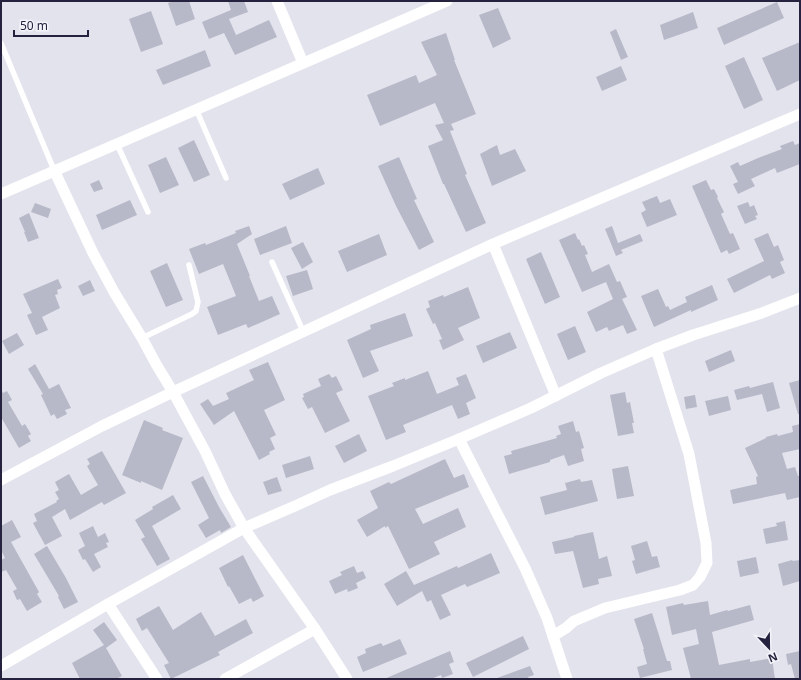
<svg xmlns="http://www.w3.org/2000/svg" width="801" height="680" viewBox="0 0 801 680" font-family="'Noto Sans',sans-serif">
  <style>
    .building { fill: #b8b9c8 }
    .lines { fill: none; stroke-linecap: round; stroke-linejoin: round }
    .service { stroke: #fff; stroke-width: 5.5 }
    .minor { stroke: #fff; stroke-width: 11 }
  </style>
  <rect width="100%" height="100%" fill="#e2e3ed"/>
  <g class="building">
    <polygon points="174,1 189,1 195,19 176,26 168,3"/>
    <polygon points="228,1 244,1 248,12 229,19 236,35 269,20 277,37 235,55 224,33 209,39 202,22 231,10"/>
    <polygon points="777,2 784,18 724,45 717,28"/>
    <polygon points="498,8 511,39 493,48 479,15"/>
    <polygon points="151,11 163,44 141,52 129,19"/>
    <polygon points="693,12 698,28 664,40 660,25"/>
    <polygon points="616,29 628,57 621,60 610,32"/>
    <polygon points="446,33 455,60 454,60 476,114 451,124 454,130 450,131 467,174 465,175 486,223 466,232 444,184 443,184 428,146 443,140 435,125 444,123 435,103 380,126 367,95 416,75 419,83 437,75 421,42"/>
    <polygon points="800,42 800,80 777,91 762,58"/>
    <polygon points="205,50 211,66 163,85 156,70"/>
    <polygon points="744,57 763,100 744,109 725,66"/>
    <polygon points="621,66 627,80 602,91 596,77"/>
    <polygon points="194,140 210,175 194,182 178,148"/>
    <polygon points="793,141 795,145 800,143 800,164 777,173 775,168 751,179 755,186 738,194 733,184 738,182 730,166 738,162 740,166 758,158 782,149 780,146"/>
    <polygon points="497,145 500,155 515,149 526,171 492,186 480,154"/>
    <polygon points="166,157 179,185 160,193 148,165"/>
    <polygon points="399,157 417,199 414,200 434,242 419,250 396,206 378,166"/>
    <polygon points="318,168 325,184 290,200 282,184"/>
    <polygon points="99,180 103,189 94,192 90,184"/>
    <polygon points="706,180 711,190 714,189 718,197 717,198 724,212 721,214 730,234 733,233 740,249 729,254 727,250 721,253 692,186"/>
    <polygon points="657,196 660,203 670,199 677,215 647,227 641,213 646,210 642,202"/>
    <polygon points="130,200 137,215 102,230 96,215"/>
    <polygon points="748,202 750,207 754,205 758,215 755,216 757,219 745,224 737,206"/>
    <polygon points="35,203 51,209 48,218 31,212"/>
    <polygon points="29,213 39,238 28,242 24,232 25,232 19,218"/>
    <polygon points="249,226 252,234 237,244 250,276 249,276 259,301 272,296 280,314 248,328 246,324 218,335 207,307 236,296 223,264 199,274 189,249 205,243 206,245 236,233 235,231"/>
    <polygon points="286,226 292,243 260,255 254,239"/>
    <polygon points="612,226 618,243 640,234 643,241 621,250 623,253 616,256 605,229"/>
    <polygon points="575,233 578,240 579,239 582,246 584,245 588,254 585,255 592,272 609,264 617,282 620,281 627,297 622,299 637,330 627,334 623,325 609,331 607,327 596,332 587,312 613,299 606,282 582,292 559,240"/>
    <polygon points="768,233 774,247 778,245 784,260 780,262 785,273 772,279 770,275 734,293 727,279 764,261 754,239"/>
    <polygon points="379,234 387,255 347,272 338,251"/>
    <polygon points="303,242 313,262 302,269 291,248"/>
    <polygon points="541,252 560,297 545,304 526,259"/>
    <polygon points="167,263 183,300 166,307 150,271"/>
    <polygon points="307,270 313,289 293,296 286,276"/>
    <polygon points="58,279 62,288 57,290 58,294 55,295 60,308 42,317 48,330 36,335 27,315 32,313 23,294"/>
    <polygon points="90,280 95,291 83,296 78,286"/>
    <polygon points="712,285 718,300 691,312 691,310 654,327 641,296 658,289 666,307 668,306 670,310 687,302 685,297"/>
    <polygon points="468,287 480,318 458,328 464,340 443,350 439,340 442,339 435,323 433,324 426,309 430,307 428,301 443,295 444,297"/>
    <polygon points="405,313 413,336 370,351 379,371 363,378 347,340 371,329 370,325"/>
    <polygon points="575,326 586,352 568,360 557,334"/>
    <polygon points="510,332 517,348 483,363 476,346"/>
    <polygon points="17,333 24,345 9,354 2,341"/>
    <polygon points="731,350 735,361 709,372 705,361"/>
    <polygon points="268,362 285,400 264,410 276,435 270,438 275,449 269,452 270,454 259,460 234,411 214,425 200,404 208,399 213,406 229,399 226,393 254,380 249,370"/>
    <polygon points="35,364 49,389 59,384 71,408 65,410 67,414 57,419 54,414 51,416 41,395 43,394 28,369"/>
    <polygon points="428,371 437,394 459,385 456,378 466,374 476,398 466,403 470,414 458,419 452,405 403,425 406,432 386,440 368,396 394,386 392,383 405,378 405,380"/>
    <polygon points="329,374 332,378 336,376 343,390 336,393 350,421 325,433 312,407 308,409 302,398 304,397 303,394 321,386 318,379"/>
    <polygon points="800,380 800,414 798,414 789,383"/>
    <polygon points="773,382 780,408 767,412 762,394 737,400 734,390 749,386 750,388"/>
    <polygon points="1,390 3,393 7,391 12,400 8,402 22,426 25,424 31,434 28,436 31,441 19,448 1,417"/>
    <polygon points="625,392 627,403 630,402 634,423 632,423 634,433 618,436 610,395"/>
    <polygon points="695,395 697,407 686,409 684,397"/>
    <polygon points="728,396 731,410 709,416 705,401"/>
    <polygon points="144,420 163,428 162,430 183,438 162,490 141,481 141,483 122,475"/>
    <polygon points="573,421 576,432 579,431 584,448 581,449 584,461 568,466 564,455 550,460 550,462 509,474 504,456 512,454 511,451 557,438 556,436 561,434 558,426"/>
    <polygon points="800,424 800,449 782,453 787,469 795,467 798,476 800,476 800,497 787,500 785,493 733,504 730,490 757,484 756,477 758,476 745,448 766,438 766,437 777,434 778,436 793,432 792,426"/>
    <polygon points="359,434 367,451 344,463 335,446"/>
    <polygon points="102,451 126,493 104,505 102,502 70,520 65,509 52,517 62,536 45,545 33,523 37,521 34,514 57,502 56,501 59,499 55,492 59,490 55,482 69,474 81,495 98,485 87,466 90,464 87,459"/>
    <polygon points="310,456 314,469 286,478 282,465"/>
    <polygon points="445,459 454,478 464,474 469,487 415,509 423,524 458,508 466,527 434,542 440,554 409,569 388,526 385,528 385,526 367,537 357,520 378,508 370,491 389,482 391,484"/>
    <polygon points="628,466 634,496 617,499 612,469"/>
    <polygon points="203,476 219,507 231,527 221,533 220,530 206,538 198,525 209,518 191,482"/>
    <polygon points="277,477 282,491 268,495 263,482"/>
    <polygon points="580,479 581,482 592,480 598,501 545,515 540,497 567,490 565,483"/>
    <polygon points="173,495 181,509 152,526 170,559 157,566 141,539 145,537 135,520 153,509 152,507"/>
    <polygon points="12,520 21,537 11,542 39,592 37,594 42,602 27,611 20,599 17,600 13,591 17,589 6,570 1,572 1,560 5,558 1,550 1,526"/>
    <polygon points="785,521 788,540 766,544 763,529 777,526 776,523"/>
    <polygon points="93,526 98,537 105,533 109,542 106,543 108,547 94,554 101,567 93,572 85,559 83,560 78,550 85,546 79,533"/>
    <polygon points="593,532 599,559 607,556 612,576 598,579 599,584 583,588 573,551 555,554 552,542 574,537 574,536"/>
    <polygon points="647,541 652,557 657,556 660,567 636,574 632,561 635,560 631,546"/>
    <polygon points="47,546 66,578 78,602 64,609 58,597 59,596 34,554"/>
    <polygon points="491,553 500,573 467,587 465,584 441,595 451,615 440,620 431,600 427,602 422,591 397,606 384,584 406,571 414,585 457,566 458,568"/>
    <polygon points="243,555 264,596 253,602 251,598 239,604 229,586 228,587 219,568"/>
    <polygon points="756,557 759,573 740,577 737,561"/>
    <polygon points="792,560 793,561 800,560 800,581 783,586 778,564"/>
    <polygon points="354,566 357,573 363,571 366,578 356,583 358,588 348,592 347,589 335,594 329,581 342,575 340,572"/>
    <polygon points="708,601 710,615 727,610 728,611 750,605 754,620 712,632 719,665 750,659 750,662 772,658 775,679 691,679 683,648 699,644 696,629 672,635 666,607 683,603 684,605"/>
    <polygon points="159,606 173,630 201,612 215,636 246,619 253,633 218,652 220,655 171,679 164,665 169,663 147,628 142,631 136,619"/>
    <polygon points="652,613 667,661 670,661 672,670 640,678 637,667 647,664 643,649 644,649 634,619"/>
    <polygon points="104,622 117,640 106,648 122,676 116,679 80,679 72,663 104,645 93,630"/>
    <polygon points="523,636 529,649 473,677 466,663"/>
    <polygon points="400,639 407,654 363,672 357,657 366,653 365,649 381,643 383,646"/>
    <polygon points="450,651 454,662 449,664 453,674 442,678 441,675 431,679 384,679"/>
    <polygon points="800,651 800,679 795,679 791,664 788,665 786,654"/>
    <polygon points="530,666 534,675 528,677 529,679 498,679 497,678"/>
  </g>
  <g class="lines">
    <g class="service">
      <polyline points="1,43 54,170"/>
      <polyline points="196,109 226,178"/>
      <polyline points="117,144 148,212"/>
      <polyline points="272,262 303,331"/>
      <polyline points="142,338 192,314 196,311 198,302 189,265"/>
    </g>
    <g class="minor">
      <polyline points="277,1 303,63"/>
      <polyline points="54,170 93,253 114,292 142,338 156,364 173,392 205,451 225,494 244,528 315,629 347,679"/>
      <polyline points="1,194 447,1"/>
      <polyline points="493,244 556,396"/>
      <polyline points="459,439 525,568 547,618 567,679"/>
      <polyline points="1,480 102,426 173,392 493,244 800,114"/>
      <polyline points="108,604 157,679"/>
      <polyline points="553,636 566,628 574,621 605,608 680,590 693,585 700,577 707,563 706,543 689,454 656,349"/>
      <polyline points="1,666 108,604 244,528 295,506 330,490 393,466 459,439 531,408 601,373 656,349 693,335 762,313 800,298"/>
      <polyline points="225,679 315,629"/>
    </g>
  </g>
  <rect width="801" height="680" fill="none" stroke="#24223e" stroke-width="4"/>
  <g transform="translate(769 648) rotate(158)" stroke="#f3f4f9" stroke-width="3" paint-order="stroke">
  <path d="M0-3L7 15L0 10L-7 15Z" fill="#24223e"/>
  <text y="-6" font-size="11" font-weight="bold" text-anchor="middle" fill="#24223e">N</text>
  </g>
  <path d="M14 30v6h74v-6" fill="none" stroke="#24223e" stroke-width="2"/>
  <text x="20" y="30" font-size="12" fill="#24223e" stroke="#f3f4f9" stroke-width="3" paint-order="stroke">50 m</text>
</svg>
